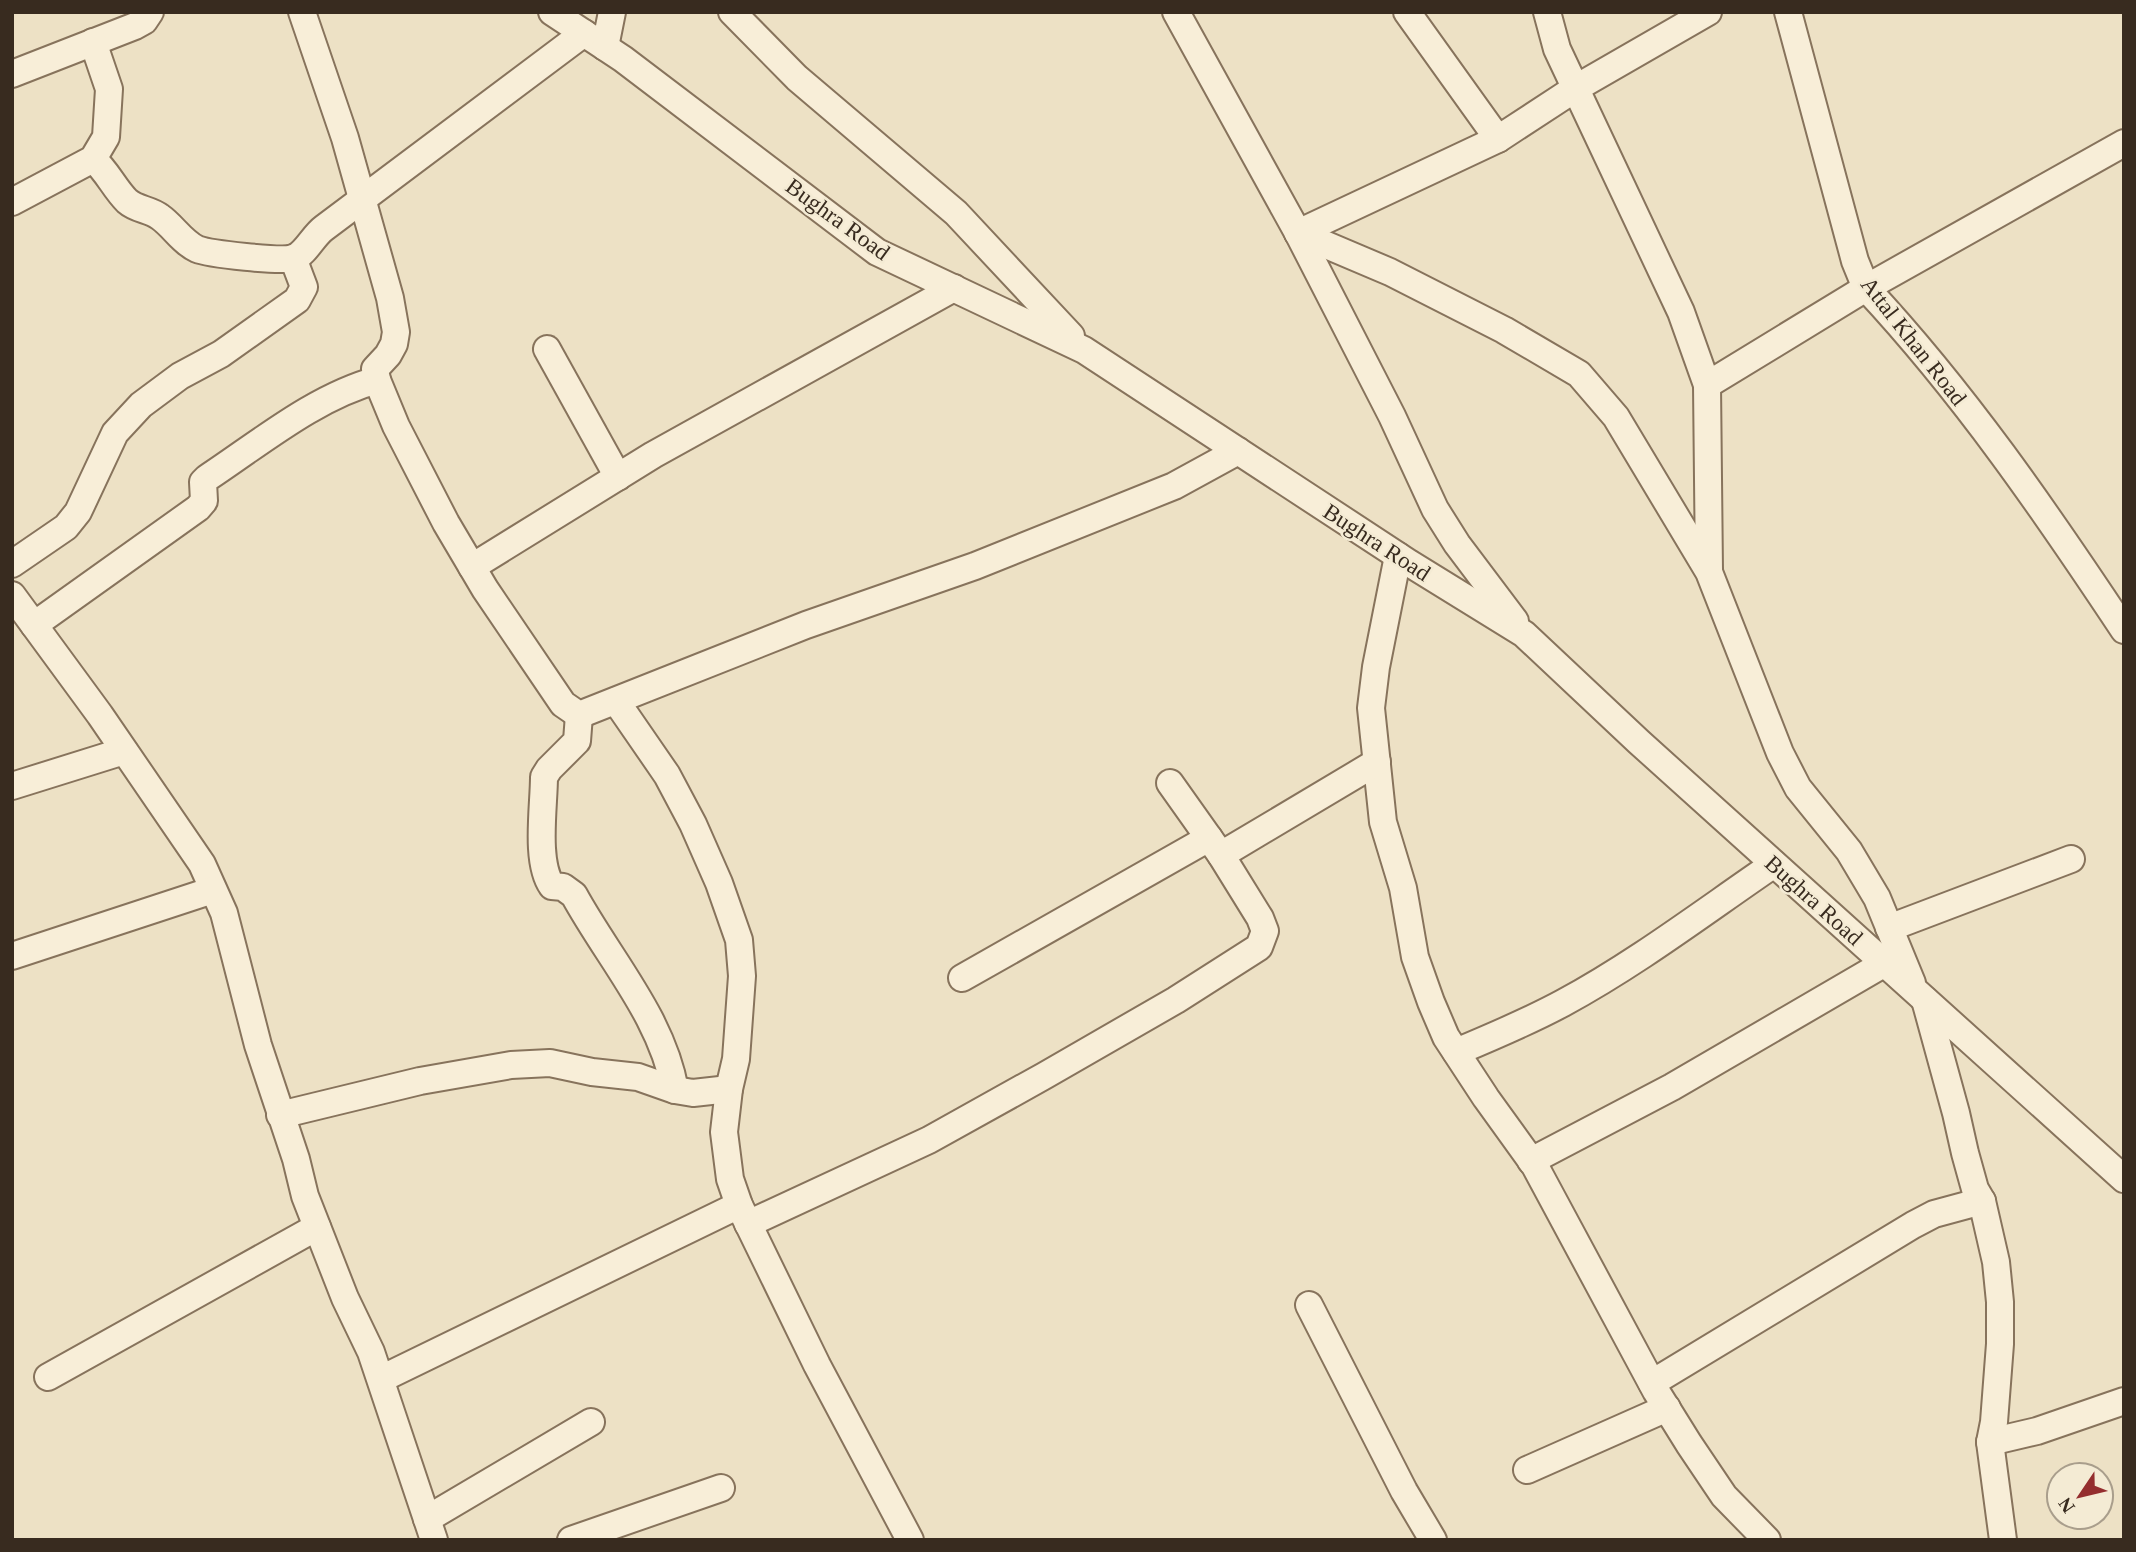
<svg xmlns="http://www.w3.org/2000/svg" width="2136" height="1552" viewBox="0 0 2136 1552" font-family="Georgia,serif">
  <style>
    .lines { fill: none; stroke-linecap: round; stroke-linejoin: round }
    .minor-casing { stroke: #87735c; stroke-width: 30 }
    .minor { stroke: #f8eed8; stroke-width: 26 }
    .labels { text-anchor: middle; stroke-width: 5; stroke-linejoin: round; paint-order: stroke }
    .street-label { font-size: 23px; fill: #382b1f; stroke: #f4ebd4 }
  </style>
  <rect width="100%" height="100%" fill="#ede1c5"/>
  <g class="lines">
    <defs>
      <g id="minor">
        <polyline points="302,12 345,138 390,298 396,332 394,344 388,355 375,369 377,380 396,426 446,523 485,589 563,704 579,715 806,625 975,566 1174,486 1238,451"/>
        <polyline points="552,12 623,59 877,252 1084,350 1409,563 1524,634 1639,742 2124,1179"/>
        <polyline points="732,12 797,78 956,213 1071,336"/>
        <polyline points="1176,12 1298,233 1392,416 1435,509 1457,544 1515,621"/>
        <polyline points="1407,12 1498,139"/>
        <polyline points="1547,12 1557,49 1681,312 1707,385 1709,571"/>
        <path d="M1788,12l67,249 11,27c98,105 179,223 258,342"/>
        <polyline points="605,47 612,12"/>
        <polyline points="12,74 135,26 144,21 150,12"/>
        <path d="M93,159c14,12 21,29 34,42 10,9 23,8 33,16 13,9 22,25 37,32 12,5 85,13 97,9 12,-5 19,-22 30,-30l260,-195"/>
        <polyline points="12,202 93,159 106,137 109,89 93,42"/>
        <polyline points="1298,233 1390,272 1504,330 1579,374 1616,417 1709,572 1780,753 1798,788 1849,851 1877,898 1912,983"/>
        <polyline points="1298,233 1498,139 1576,88 1708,12"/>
        <polyline points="547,349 618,477"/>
        <polyline points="1707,385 1866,288 2124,143"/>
        <polyline points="1398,556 1376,667 1371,708 1383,822 1403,888 1415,957 1431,1002 1446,1037 1486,1098 1535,1166 1656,1391 1689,1444 1724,1496 1767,1540"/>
        <polyline points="12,564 66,527 78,512 115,433 141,405 180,376 221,354 297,300 304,287 293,258"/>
        <polyline points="472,567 653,455 954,288"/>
        <polyline points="12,595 100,715 202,864 224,913 258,1045 296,1159 305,1196 345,1298 371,1352 434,1540"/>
        <path d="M34,625l164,-117 6,-7 -1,-19 4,-4c53,-35 108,-81 170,-98"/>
        <polyline points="616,701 667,775 693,824 719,883 739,940 742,976 736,1059 729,1089 724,1132 730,1179 739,1205 817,1365 910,1540"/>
        <path d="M579,715l-2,26 -28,28 -5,8c0,29 -9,85 8,109l11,1 11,8c35,64 88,122 101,195"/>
        <polyline points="1170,783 1209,838"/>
        <polyline points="12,786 124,751"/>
        <polyline points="1889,928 2071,859"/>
        <polyline points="12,956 213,890"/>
        <polyline points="962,978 1209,838 1221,855 1377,762"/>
        <polyline points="1925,1000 1956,1113 1965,1153 1975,1189 1982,1201 1996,1262 2000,1302 2000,1344 1994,1422 1990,1442 2003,1540"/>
        <path d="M1456,1052c36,-15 72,-30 107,-49 74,-40 142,-92 211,-139"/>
        <polyline points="280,1115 420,1081 511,1065 550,1063 592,1072 638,1077 675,1090 693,1093 729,1089"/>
        <polyline points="1531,1161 1672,1087 1885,963"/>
        <polyline points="748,1224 929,1140 1044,1076 1176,1000 1259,947 1265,931 1260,918 1221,855"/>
        <polyline points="1309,1305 1404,1491 1433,1540"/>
        <polyline points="48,1377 317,1227"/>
        <polyline points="381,1379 739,1205"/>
        <polyline points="1652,1383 1913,1225 1934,1214 1982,1201"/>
        <polyline points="1990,1442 2037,1431 2124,1401"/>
        <polyline points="1527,1470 1667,1408"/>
        <polyline points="427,1519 591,1422"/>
        <polyline points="571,1540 721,1488"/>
      </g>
    </defs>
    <use href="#minor" class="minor-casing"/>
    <use href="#minor" class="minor"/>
  </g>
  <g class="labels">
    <g class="street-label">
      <text transform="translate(838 219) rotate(36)" y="8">Bughra Road</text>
      <text transform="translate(1914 341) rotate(52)" y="8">Attal Khan Road</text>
      <text transform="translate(1377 542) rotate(33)" y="8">Bughra Road</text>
      <text transform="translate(1814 900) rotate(42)" y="8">Bughra Road</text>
    </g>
  </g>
  <rect width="2136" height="1552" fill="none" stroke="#382b1f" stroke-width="28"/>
  <g transform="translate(2080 1496) rotate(235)"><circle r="33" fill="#f4ebd4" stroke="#a99e8c" stroke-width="2"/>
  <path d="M0-5L12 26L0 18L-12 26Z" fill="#942e2e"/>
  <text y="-10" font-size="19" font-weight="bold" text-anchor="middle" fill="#382b1f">N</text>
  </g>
</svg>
